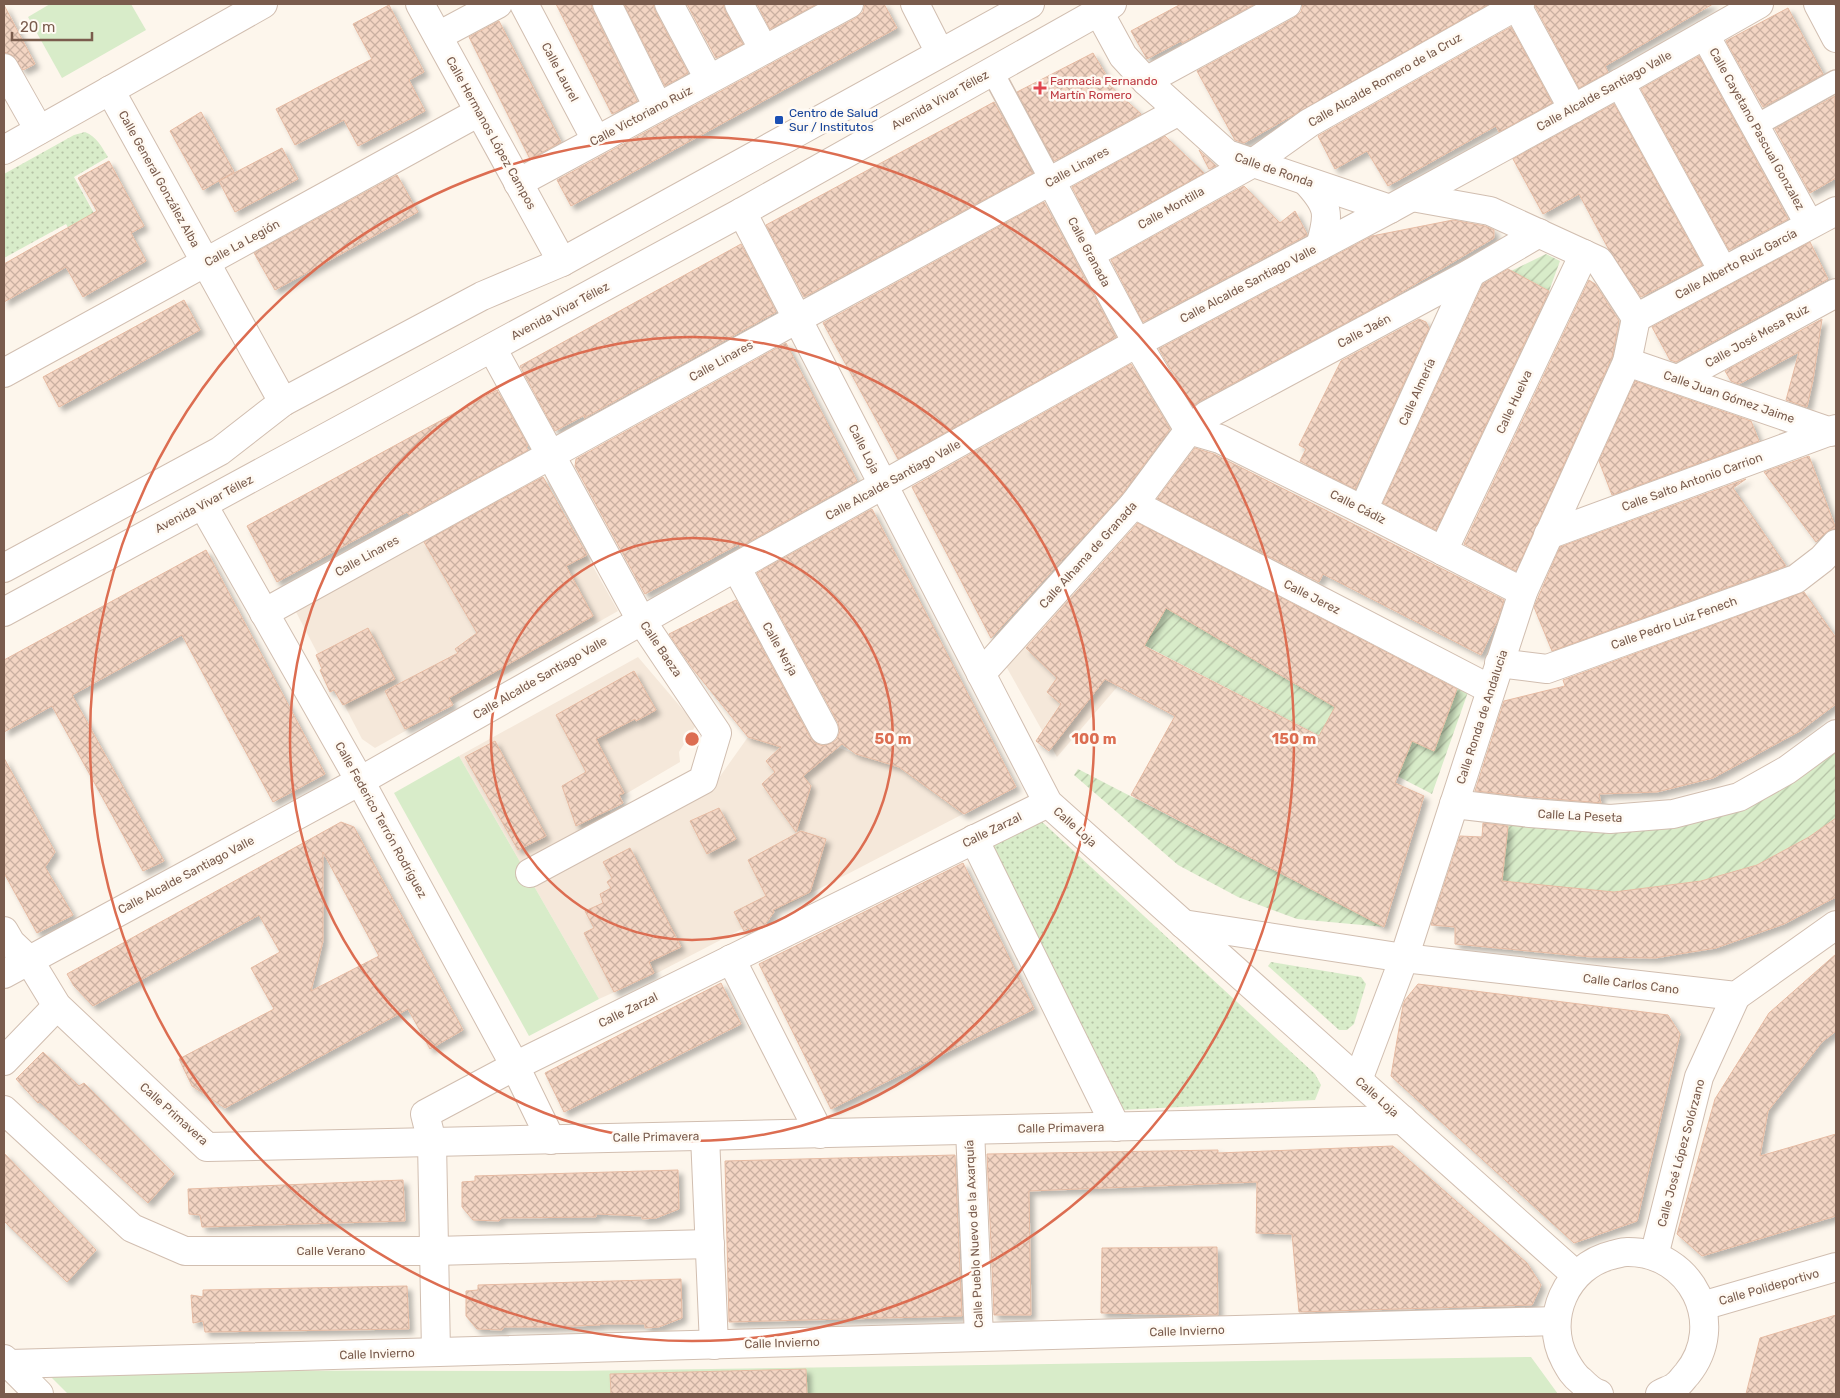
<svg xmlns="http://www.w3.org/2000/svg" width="1840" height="1398" viewBox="0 0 1840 1398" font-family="Rubik,sans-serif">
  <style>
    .residential { fill: #f5e8da }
    .grass { fill: url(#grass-dots) }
    .park { fill: #d8ecc9 }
    .garden { fill: url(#garden-furrows) }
    .building { fill: url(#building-cross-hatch); stroke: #e6bba3; fill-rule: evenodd; filter: url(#shadow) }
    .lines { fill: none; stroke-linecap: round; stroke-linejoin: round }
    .pedestrian-casing { stroke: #d1beb0; stroke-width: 24 }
    .minor-casing { stroke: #d1beb0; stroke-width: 30 }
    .tertiary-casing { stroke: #d1beb0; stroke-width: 30 }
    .pedestrian { stroke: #fff; stroke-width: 21 }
    .minor { stroke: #fff; stroke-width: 28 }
    .tertiary { stroke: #fff; stroke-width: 28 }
    .ring { fill: none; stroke: #dc6d51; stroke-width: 2.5 }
    .health-dot { fill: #e0444e; stroke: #fffaf3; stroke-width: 2 }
    .transit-dot { fill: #1a4fb4; stroke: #fffaf3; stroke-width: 2 }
    .labels { text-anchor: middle; stroke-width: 5; stroke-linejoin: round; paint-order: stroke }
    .street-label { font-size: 12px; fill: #7a5c4d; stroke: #fffaf3 }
    .health-label { font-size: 12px; fill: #be3a42; stroke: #fffaf3; text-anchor: start }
    .transit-label { font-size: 12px; fill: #164399; stroke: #fffaf3; text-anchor: start }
    .centre { fill: #dc6d51; stroke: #fffaf3; stroke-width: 2.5 }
    .ring-label { font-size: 15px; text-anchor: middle; font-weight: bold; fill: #dc6d51; stroke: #fffaf3; stroke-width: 5; stroke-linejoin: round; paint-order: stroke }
  </style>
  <defs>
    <pattern id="grass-dots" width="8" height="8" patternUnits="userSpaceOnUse" patternTransform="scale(1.25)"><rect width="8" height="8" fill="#d8ecc9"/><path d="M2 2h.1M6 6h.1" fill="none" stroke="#b4c2a5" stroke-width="1.8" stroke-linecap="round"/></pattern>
    <pattern id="garden-furrows" width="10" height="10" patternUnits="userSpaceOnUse" patternTransform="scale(1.25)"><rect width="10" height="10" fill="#d8ecc9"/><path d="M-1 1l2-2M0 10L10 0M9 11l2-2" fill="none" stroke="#b4c2a5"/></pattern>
    <pattern id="building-cross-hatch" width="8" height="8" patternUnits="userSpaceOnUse" patternTransform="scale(1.25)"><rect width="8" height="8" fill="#f3d5c3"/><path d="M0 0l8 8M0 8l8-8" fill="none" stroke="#cab0a1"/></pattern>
    <filter id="shadow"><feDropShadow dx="4.5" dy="4.5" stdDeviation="2.5" flood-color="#0004"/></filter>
  </defs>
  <rect width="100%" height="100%" fill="#fdf6ec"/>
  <g class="residential">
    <polygon points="541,474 618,611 375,748 362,739 295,610"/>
    <polygon points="1067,596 1141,665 1118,686 1057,757 1002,659"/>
    <polygon points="638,657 696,725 679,752 680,762 607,805 613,818 711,789 748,737 769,743 814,739 856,754 899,767 963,814 659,972 599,999 459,756"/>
  </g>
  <g class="grass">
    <path d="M85,132c12,5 16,14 23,25l-34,20 33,60 -25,15 -16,-28 -62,34v-84l70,-39z"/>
    <polygon points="1039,819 1315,1074 1321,1085 1315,1100 1122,1110 988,845"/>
    <polygon points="1271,962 1361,977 1366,984 1354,1024 1347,1030 1339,1030 1268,966"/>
  </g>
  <g class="park">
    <polygon points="50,4 131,4 146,30 62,78 28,17"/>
    <polygon points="459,756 599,999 529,1036 394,793"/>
    <polygon points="1531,1357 1558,1394 68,1394 44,1370 570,1371"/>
  </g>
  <g class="garden">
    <polygon points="1546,254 1560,261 1549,291 1511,271"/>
    <polygon points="1169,604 1179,616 1317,697 1434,750 1457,688 1468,692 1432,794 1144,645"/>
    <polygon points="1836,741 1836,818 1809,837 1757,865 1701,881 1614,892 1498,881 1503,868 1509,819 1659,826"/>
    <polygon points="1078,769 1384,927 1297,919 1238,897 1178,865 1074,775"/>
  </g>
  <g class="building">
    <polygon points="556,4 591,4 593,11 637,101 612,114"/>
    <polygon points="624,4 653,4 655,11 688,73 665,86"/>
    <polygon points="687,4 723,4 725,11 743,44 716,58"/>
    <polygon points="757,4 817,4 770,29"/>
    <polygon points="865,4 884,4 897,28 571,206 557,180 856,18 863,12"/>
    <polygon points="1181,4 1255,4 1182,43 1181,41 1147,59 1131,31"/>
    <polygon points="1303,4 1489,4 1244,143 1235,140 1197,71 1294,18 1301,12"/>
    <polygon points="1536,4 1713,4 1605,66 1608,72 1579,88 1535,6"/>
    <polygon points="4,5 35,64 23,70 12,55 4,52"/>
    <polygon points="389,5 424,72 409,80 425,111 358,146 344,120 295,145 276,109 372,59 353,24"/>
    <polygon points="1788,8 1823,74 1763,107 1726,41"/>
    <polygon points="499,21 561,142 530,159 469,37"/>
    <polygon points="1511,27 1552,103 1499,132 1496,126 1388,186 1367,151 1335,169 1318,136"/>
    <polygon points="1093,53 1109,80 1106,82 1141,114 1054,161 1017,92"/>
    <polygon points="1699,56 1788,219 1729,250 1641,89"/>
    <polygon points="1835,96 1836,178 1810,193 1775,129"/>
    <polygon points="994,102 1033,173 804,297 766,225"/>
    <polygon points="1614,104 1702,265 1641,297 1609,250 1579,194 1543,214 1513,159"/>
    <polygon points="201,112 234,172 203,190 170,131"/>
    <polygon points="1165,136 1204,173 1096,233 1072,187"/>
    <polygon points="282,148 298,179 235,212 219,181"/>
    <polygon points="1199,150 1216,166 1209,169"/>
    <polygon points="109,161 144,226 131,233 146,261 83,297 66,267 4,302 4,264 97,211 78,178"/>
    <polygon points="397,175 418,212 275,290 254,253"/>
    <polygon points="1244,186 1280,223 1295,211 1307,234 1307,235 1143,322 1111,260"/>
    <polygon points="1044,202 1116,337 898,459 823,323"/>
    <polygon points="1453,220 1485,226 1494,230 1494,238 1383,303 1200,401 1193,406 1159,349 1372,236"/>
    <polygon points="1810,242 1828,279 1676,362 1670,360 1652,327"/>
    <polygon points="741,244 776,312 584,418 585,415 555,431 520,366"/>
    <polygon points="1508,269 1549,291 1436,530 1383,503 1483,284"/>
    <polygon points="1589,280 1595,284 1619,321 1612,357 1516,571 1464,544"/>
    <polygon points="184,300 200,330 59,407 43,377"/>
    <polygon points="1419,319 1426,322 1429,328 1355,489 1300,461 1306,449 1299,445 1341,361"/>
    <polygon points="1822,319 1813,380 1807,407 1786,400 1799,352 1739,384 1731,381 1725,371"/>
    <polygon points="786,343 857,481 740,547 739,544 645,594 575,466 576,459"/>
    <polygon points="1131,364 1170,429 1122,494 991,638 912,487"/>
    <polygon points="1635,381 1751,421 1759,441 1612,495 1599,461"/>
    <polygon points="497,390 528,446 526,447 528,450 409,515 407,512 277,582 247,526"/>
    <polygon points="1195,448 1214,454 1504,600 1497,621 1481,655 1323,574 1319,582 1157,499"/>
    <polygon points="1809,456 1836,529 1831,529 1825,533 1816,542 1764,472"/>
    <polygon points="543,477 587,555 566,566 593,616 449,698 453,705 405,729 385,691 458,653 455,649 477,633 424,542"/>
    <polygon points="1746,479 1733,488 1786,566 1552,651 1534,607 1560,547"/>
    <polygon points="872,509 1016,787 964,814 899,767 856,754 842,744 803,776 811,786 796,832 762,784 775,772 766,761 781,747 748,737 693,669 669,634 736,600 810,737 815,743 823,746 832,743 837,739 840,731 838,723 757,573"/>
    <path d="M1138,523l319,166 -23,62 -22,-10 -17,42 29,13 -40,131 -253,-132 44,-79 -70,-37 -56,72 -13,-10 25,-37 -14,-12 10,-14 -31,-30zM1166,608l169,99 -16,29 -175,-90z"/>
    <polygon points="206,550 325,774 273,802 182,635 72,695 164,861 143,871 52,706 4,732 4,660"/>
    <polygon points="1804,592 1836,638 1836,704 1800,731 1713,778 1657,792 1599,794 1601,803 1532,797 1475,791 1504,701 1565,686 1563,680"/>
    <polygon points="368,628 395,679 343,705 334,690 330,692 320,670 322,669 316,655"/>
    <polygon points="634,671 656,710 636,721 635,719 596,739 624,793 619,795 623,803 576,826 562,786 586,772 556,715"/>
    <polygon points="495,741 546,836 518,850 465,757"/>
    <polygon points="4,758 55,852 45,867 73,915 37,933 4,873"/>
    <polygon points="719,808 736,839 707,854 690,821"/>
    <polygon points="1836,818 1836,897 1784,924 1716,948 1655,958 1591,957 1455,944 1455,927 1431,925 1460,836 1482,837 1483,823 1508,826 1502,881 1614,892 1701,881 1757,865 1809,837"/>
    <path d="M341,822l13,5 109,203 -33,19 -22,-40 -183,99 -33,-22 -13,-27 95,-50 -23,-41 29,-16 -21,-37 -166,91 -19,-20 -7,-12zM323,852l56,104 -68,35 12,-50z"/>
    <polygon points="801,831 826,839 810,892 773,910 774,912 764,926 751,932 749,928 744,931 734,912 766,896 748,860"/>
    <polygon points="630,848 681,947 649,962 654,973 614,992 584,933 594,928 585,911 603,903 600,894 611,888 607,882 612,878 603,862"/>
    <polygon points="963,863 1034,1009 831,1109 759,964"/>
    <polygon points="1836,954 1836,1031 1822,1042 1768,1111 1760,1156 1836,1134 1836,1216 1702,1256 1677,1234 1715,1099 1769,1013"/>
    <polygon points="721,983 741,1024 564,1112 545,1073"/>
    <polygon points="1418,984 1668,1015 1680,1034 1637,1221 1574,1243 1391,1076 1403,1005 1405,1000"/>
    <polygon points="43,1052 79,1086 84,1083 174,1174 148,1203 40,1102 38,1103 16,1079"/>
    <polygon points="1393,1146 1527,1263 1541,1285 1532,1305 1299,1312 1292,1234 1256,1233 1257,1182 1029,1191 1031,1315 994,1315 987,1154 1218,1150 1218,1153"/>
    <polygon points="4,1153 96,1250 67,1282 4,1221"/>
    <polygon points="955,1155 962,1316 729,1322 725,1161"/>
    <polygon points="678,1170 679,1209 656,1218 642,1219 642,1216 596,1214 596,1217 501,1218 499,1221 473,1220 462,1207 462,1182 475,1181 475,1176"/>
    <polygon points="403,1180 405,1221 202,1227 200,1215 189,1214 188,1189"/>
    <polygon points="1217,1247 1218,1315 1101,1313 1102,1248"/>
    <polygon points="681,1279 682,1318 659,1327 645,1328 645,1324 600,1324 600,1325 547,1327 504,1327 502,1330 477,1329 466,1316 466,1291 478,1290 478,1285"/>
    <polygon points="407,1286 409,1329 205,1332 203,1321 193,1323 191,1295 203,1297 203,1290"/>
    <polygon points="1836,1315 1836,1394 1746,1394 1760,1338"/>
    <polygon points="806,1369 807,1394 611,1394 610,1374"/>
  </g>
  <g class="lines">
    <defs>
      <g id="pedestrian">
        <polyline points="992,71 1051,181"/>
        <polyline points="1755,126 1836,81"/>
      </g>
      <g id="minor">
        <polyline points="420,4 562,262"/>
        <polyline points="524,4 596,140"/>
        <polyline points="607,4 658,107"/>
        <polyline points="669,4 709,79"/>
        <polyline points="739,4 764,50"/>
        <polyline points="915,4 940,53"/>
        <polyline points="1516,4 1573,109"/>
        <polyline points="1818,4 1836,38"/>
        <polyline points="1099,12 1123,56 1146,81 1227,154 1390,209"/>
        <polyline points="1705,35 1809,224"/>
        <polyline points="438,36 498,4"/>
        <polyline points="4,68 39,130"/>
        <polyline points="1146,81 1287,4"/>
        <polyline points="1620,83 1723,271"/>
        <polyline points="110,90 283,402"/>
        <polyline points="4,150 263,4"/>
        <polyline points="1051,181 1137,343 1189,430"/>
        <path d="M1306,181c23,25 24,32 14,65"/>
        <polyline points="518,183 849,4"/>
        <polyline points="742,212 1048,803 1576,1275"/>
        <polyline points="1090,254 1253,163 1309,123 1520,4"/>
        <polyline points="1636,318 1836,211"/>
        <polyline points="492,348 641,620 717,733 703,780 530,873"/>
        <polyline points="1627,362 1831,432"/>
        <polyline points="4,373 479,112"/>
        <polyline points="1678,379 1836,293"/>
        <polyline points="1189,430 1220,439 1363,510 1523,592"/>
        <polyline points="1134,504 1490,689"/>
        <polyline points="203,505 360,781 515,1066 551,1140"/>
        <polyline points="1363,510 1471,273"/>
        <polyline points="1548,535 1836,429"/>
        <polyline points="1443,551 1584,254"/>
        <polyline points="736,567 824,730"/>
        <polyline points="264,613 797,319 1179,111"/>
        <polyline points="1499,663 1547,669 1796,579 1822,559 1836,544"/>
        <polyline points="981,674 1134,504 1189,430 1207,415 1471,273 1539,233"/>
        <polyline points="1454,804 1530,813 1610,819 1673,814 1739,797 1787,770 1836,734"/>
        <polyline points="974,839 1116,1127"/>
        <polyline points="1183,924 1404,958 1736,996 1836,925"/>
        <polyline points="4,931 11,943 29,960 57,1006 207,1147 1403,1120"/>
        <polyline points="731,959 820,1134"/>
        <polyline points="4,974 360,781 736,567 1137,343 1390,209 1620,83 1759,4"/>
        <polyline points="4,1061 57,1006"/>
        <polyline points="1358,1080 1404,958 1523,592 1627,362 1636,318 1599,261 1490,211 1412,197"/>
        <polyline points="4,1110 132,1228 185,1251 434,1251 710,1244"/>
        <polyline points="970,1130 979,1337"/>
        <polyline points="705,1136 714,1345"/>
        <polyline points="1654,1256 1699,1077 1736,996"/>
        <polyline points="1702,1306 1836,1267"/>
        <polyline points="436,1352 432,1142 425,1114 515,1066 1048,803"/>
        <polyline points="9,1364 1556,1321"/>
        <path d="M1599,1394c-7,-2 -13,-8 -18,-13 -8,-6 -11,-12 -16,-21 -22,-41 1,-94 47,-105 5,-1 10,-3 15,-3 64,-1 101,72 60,122 -3,3 -6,8 -10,11 -4,4 -12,6 -17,9"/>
      </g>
      <g id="tertiary">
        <polyline points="4,568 220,451 283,402 482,296 562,262 1030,4"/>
        <polyline points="4,612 742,212 1112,4"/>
        <polyline points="4,1359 39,1394"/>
      </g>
    </defs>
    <use href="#pedestrian" class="pedestrian-casing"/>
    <use href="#minor" class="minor-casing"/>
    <use href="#tertiary" class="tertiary-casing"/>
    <use href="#pedestrian" class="pedestrian"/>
    <use href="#minor" class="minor"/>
    <use href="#tertiary" class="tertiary"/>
  </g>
  <g class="ring">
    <circle cx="692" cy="739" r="201"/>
    <circle cx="692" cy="739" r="402"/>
    <circle cx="692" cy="739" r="602"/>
  </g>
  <path class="health-dot" d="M1037.5 80.5h5v5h5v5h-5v5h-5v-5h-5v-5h5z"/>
  <rect class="transit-dot" x="774" y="115" width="10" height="10" rx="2.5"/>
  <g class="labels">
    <g class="street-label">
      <text transform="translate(560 72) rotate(62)" y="4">Calle Laurel</text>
      <text transform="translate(1385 80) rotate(-30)" y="4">Calle Alcalde Romero de la Cruz</text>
      <text transform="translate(1604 91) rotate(-29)" y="4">Calle Alcalde Santiago Valle</text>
      <text transform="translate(940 100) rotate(-29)" y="4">Avenida Vivar Téllez</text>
      <text transform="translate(641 116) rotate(-28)" y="4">Calle Victoriano Ruiz</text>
      <text transform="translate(1757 129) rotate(61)" y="4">Calle Cayetano Pascual Gonzalez</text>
      <text transform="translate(491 133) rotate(61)" y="4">Calle Hermanos López Campos</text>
      <text transform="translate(1077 167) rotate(-29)" y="4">Calle Linares</text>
      <text transform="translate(1274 170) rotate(19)" y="4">Calle de Ronda</text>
      <text transform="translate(159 179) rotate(61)" y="4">Calle General González Alba</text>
      <text transform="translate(1171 208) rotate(-29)" y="4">Calle Montilla</text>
      <text transform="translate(242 243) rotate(-29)" y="4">Calle La Legión</text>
      <text transform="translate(1089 252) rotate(62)" y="4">Calle Granada</text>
      <text transform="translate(1736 264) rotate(-28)" y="4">Calle Alberto Ruiz García</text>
      <text transform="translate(1248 284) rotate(-28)" y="4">Calle Alcalde Santiago Valle</text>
      <text transform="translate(560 311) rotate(-28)" y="4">Avenida Vivar Téllez</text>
      <text transform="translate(1364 331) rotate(-28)" y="4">Calle Jaén</text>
      <text transform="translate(1757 336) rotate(-29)" y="4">Calle José Mesa Ruiz</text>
      <text transform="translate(721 361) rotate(-29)" y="4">Calle Linares</text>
      <text transform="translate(1417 392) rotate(-66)" y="4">Calle Almería</text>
      <text transform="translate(1729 397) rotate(19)" y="4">Calle Juan Gómez Jaime</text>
      <text transform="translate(1514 402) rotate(-65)" y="4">Calle Huelva</text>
      <text transform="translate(864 449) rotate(63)" y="4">Calle Loja</text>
      <text transform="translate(893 480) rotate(-29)" y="4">Calle Alcalde Santiago Valle</text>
      <text transform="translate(1692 482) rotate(-20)" y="4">Calle Salto Antonio Carrion</text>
      <text transform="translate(204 504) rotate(-28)" y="4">Avenida Vivar Téllez</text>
      <text transform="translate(1358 507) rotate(27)" y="4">Calle Cádiz</text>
      <text transform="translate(1088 555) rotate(-48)" y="4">Calle Alhama de Granada</text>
      <text transform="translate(367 556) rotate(-29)" y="4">Calle Linares</text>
      <text transform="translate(1312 597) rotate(27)" y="4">Calle Jerez</text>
      <text transform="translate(1674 623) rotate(-20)" y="4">Calle Pedro Luiz Fenech</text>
      <text transform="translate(661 649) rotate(56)" y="4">Calle Baeza</text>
      <text transform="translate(780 649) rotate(61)" y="4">Calle Nerja</text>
      <text transform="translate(540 678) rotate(-30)" y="4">Calle Alcalde Santiago Valle</text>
      <text transform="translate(1482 717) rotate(-72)" y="4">Calle Ronda de Andalucia</text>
      <text transform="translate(1580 816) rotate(3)" y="4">Calle La Peseta</text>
      <text transform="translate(381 820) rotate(61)" y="4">Calle Federico Terrón Rodríguez</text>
      <text transform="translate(1075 827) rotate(42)" y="4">Calle Loja</text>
      <text transform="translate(992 830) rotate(-26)" y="4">Calle Zarzal</text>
      <text transform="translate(186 875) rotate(-28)" y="4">Calle Alcalde Santiago Valle</text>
      <text transform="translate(1631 984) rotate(7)" y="4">Calle Carlos Cano</text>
      <text transform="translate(628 1010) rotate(-26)" y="4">Calle Zarzal</text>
      <text transform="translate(1377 1097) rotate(42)" y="4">Calle Loja</text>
      <text transform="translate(174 1114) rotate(42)" y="4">Calle Primavera</text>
      <text transform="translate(1061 1128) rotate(-1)" y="4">Calle Primavera</text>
      <text transform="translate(656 1137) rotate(-1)" y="4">Calle Primavera</text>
      <text transform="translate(1681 1153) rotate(-75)" y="4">Calle José López Solórzano</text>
      <text transform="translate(974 1234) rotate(-93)" y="4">Calle Pueblo Nuevo de la Axarquía</text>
      <text x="331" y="1255">Calle Verano</text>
      <text transform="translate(1769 1287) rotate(-16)" y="4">Calle Polideportivo</text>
      <text transform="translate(1187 1331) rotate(-2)" y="4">Calle Invierno</text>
      <text transform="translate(782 1343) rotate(-2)" y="4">Calle Invierno</text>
      <text transform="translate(377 1354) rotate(-2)" y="4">Calle Invierno</text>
    </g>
    <g class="health-label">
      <text x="1050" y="85">Farmacia Fernando<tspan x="1050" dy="14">Martín Romero</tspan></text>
    </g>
    <g class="transit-label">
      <text x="789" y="117">Centro de Salud<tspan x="789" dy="14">Sur / Institutos</tspan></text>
    </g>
  </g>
  <circle cx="692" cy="739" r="8" class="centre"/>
  <g class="ring-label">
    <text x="893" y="744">50 m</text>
    <text x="1094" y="744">100 m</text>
    <text x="1294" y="744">150 m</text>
  </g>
  <rect width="1840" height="1398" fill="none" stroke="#7a5c4d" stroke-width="10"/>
  <path d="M12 32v8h80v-8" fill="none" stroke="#7a5c4d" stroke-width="2.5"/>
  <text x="20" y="32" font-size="15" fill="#7a5c4d" stroke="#fffaf3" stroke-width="4" paint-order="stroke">20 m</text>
</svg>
